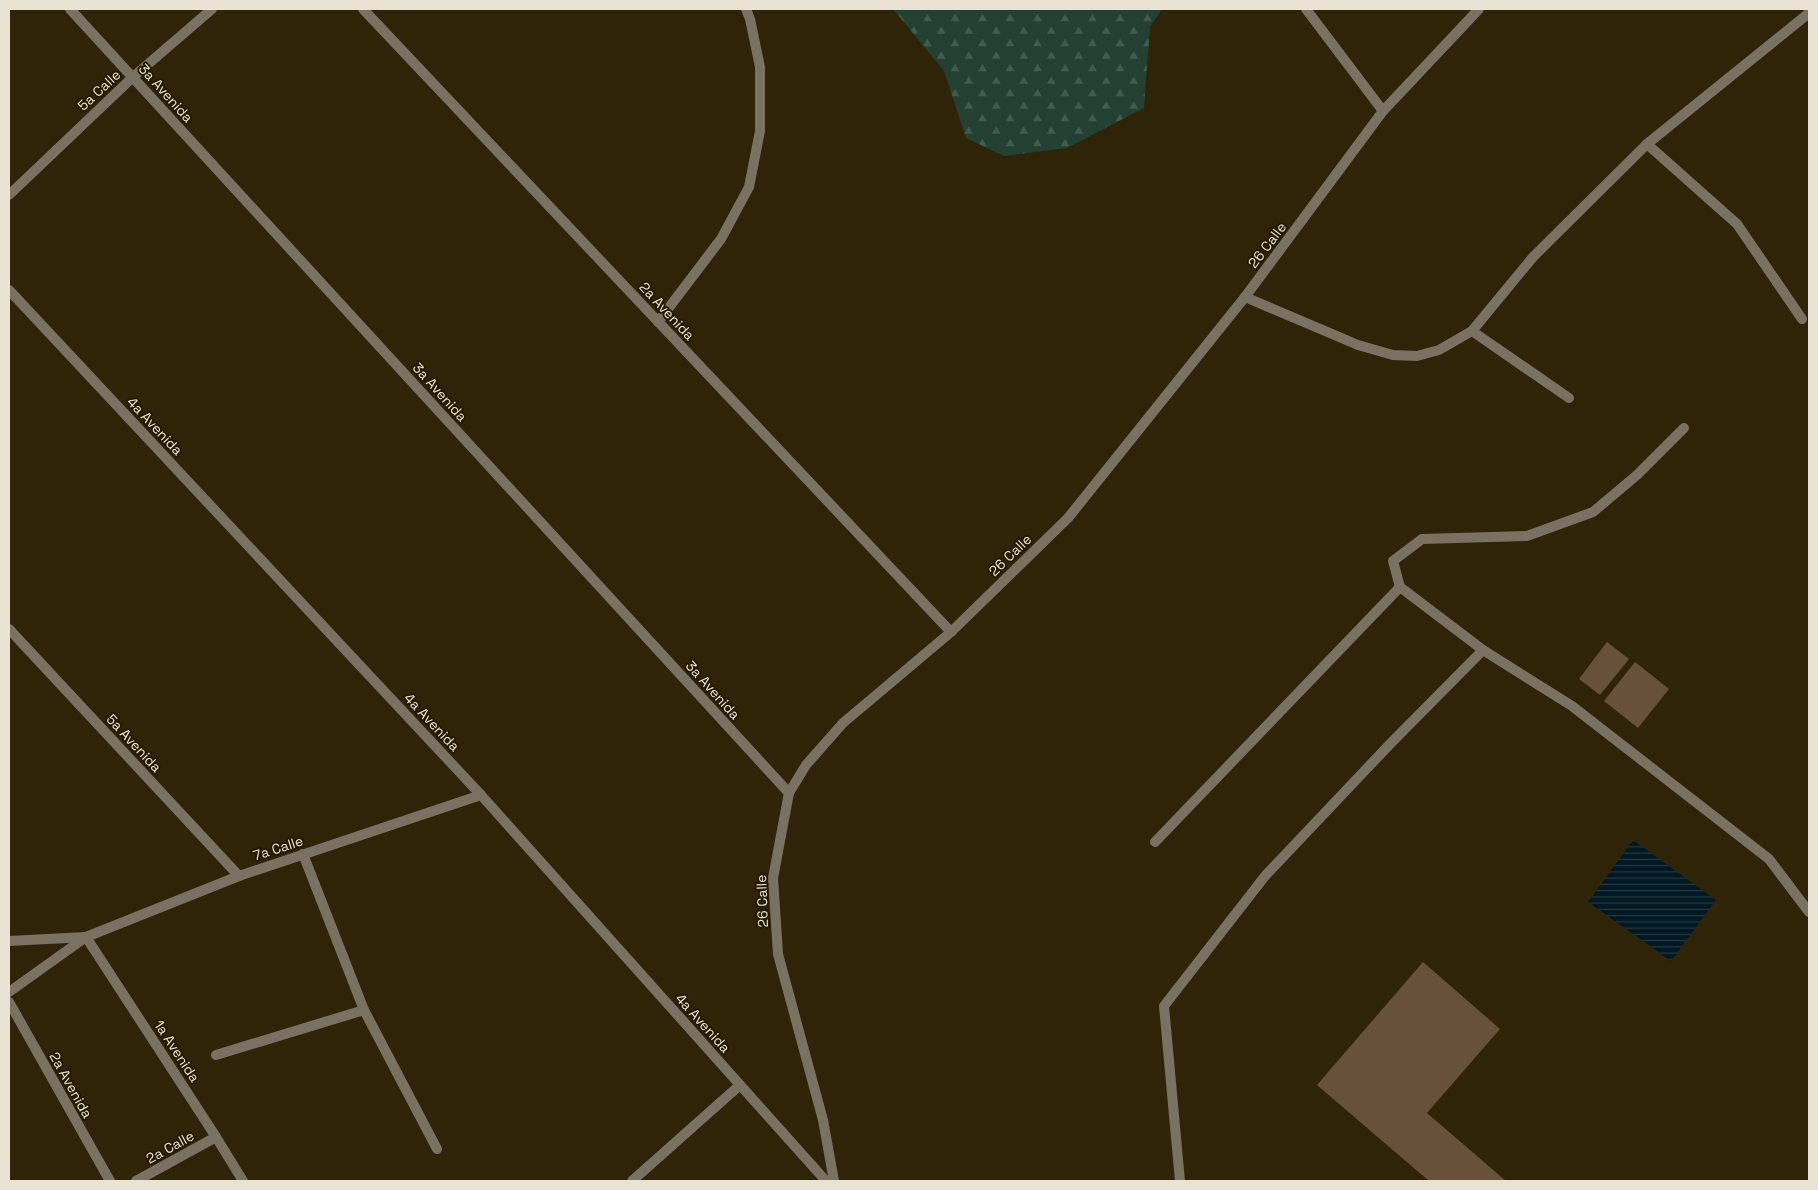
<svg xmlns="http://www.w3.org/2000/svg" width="1818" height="1190" viewBox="0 0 1818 1190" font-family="'Space Grotesk',sans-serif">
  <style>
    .forest { fill: url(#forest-firs) }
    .water { fill: url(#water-rules) }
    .building { fill: #68513b }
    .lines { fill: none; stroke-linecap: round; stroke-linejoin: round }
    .minor { stroke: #7a7163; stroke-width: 10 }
    .tertiary { stroke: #7a7163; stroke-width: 10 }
    .labels { text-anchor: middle; stroke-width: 4; stroke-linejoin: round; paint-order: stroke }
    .street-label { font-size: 14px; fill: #eae3d3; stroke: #251a00 }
  </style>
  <defs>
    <pattern id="forest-firs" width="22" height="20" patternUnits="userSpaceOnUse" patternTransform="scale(1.25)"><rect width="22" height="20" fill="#234032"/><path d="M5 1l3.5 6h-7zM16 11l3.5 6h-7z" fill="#435b4f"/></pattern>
    <pattern id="water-rules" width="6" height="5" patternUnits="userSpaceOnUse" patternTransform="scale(1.25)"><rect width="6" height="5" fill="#001822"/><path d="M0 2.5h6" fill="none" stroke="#253941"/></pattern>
  </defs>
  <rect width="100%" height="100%" fill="#2f2408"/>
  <polygon class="forest" points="893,9 1162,9 1150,27 1144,108 1067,148 1004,156 966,138 944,71"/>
  <polygon class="water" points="1633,840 1716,900 1671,961 1588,902"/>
  <g class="building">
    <polygon points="1607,642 1629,659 1600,695 1579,679"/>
    <polygon points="1635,662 1669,689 1638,728 1604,701"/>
    <polygon points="1423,962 1500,1029 1427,1113 1506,1181 1429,1181 1317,1085"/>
  </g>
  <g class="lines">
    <g class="minor">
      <polyline points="70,9 789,793"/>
      <polyline points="363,9 951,632"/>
      <polyline points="1306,9 1383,111"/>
      <polyline points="1647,144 1737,224 1802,319"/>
      <polyline points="9,195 133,77 212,9"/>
      <polyline points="1245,297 1358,345 1393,355 1417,356 1439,350 1472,331 1533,257 1647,144 1809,13"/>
      <polyline points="658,322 721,239 749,187 760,131 760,67 750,19 746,9"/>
      <polyline points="1472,331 1569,398"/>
      <polyline points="1684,428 1637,475 1593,512 1527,536 1422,539 1393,561 1400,587 1483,650 1572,706 1769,859 1809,912"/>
      <polyline points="9,629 239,876"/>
      <polyline points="1155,842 1400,587"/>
      <polyline points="303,854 364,1010 437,1149"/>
      <polyline points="9,941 86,937 216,1137 243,1181"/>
      <polyline points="9,1002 110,1181"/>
      <polyline points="216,1055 364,1010"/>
      <polyline points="136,1181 216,1137"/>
      <polyline points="632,1181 740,1085"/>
      <polyline points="1180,1181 1164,1006 1265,876 1390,744 1483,650"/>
    </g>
    <g class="tertiary">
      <polyline points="9,290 481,795 826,1181"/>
      <polyline points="9,992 86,937 239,876 481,795"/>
      <polyline points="834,1181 823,1120 778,954 773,878 789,793 806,765 843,723 951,632 1068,518 1245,297 1383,111 1479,9"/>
    </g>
  </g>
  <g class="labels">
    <g class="street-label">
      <text transform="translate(99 90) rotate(-43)" y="5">5a Calle</text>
      <text transform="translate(166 93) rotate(48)" y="5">3a Avenida</text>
      <text transform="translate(1267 245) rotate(-53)" y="5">26 Calle</text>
      <text transform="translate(667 311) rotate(47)" y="5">2a Avenida</text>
      <text transform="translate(440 392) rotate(48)" y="5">3a Avenida</text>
      <text transform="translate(155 426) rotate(47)" y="5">4a Avenida</text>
      <text transform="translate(1010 555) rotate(-44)" y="5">26 Calle</text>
      <text transform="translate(713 690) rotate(48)" y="5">3a Avenida</text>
      <text transform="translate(432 722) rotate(47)" y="5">4a Avenida</text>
      <text transform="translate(134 743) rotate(47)" y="5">5a Avenida</text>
      <text transform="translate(278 848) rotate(-18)" y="5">7a Calle</text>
      <text transform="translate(762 901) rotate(-92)" y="5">26 Calle</text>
      <text transform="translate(703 1023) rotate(48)" y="5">4a Avenida</text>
      <text transform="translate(177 1051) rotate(57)" y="5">1a Avenida</text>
      <text transform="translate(71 1085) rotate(61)" y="5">2a Avenida</text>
      <text transform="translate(170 1147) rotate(-29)" y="5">2a Calle</text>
    </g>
  </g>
  <rect width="1818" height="1190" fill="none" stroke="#eae3d3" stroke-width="20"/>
</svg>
